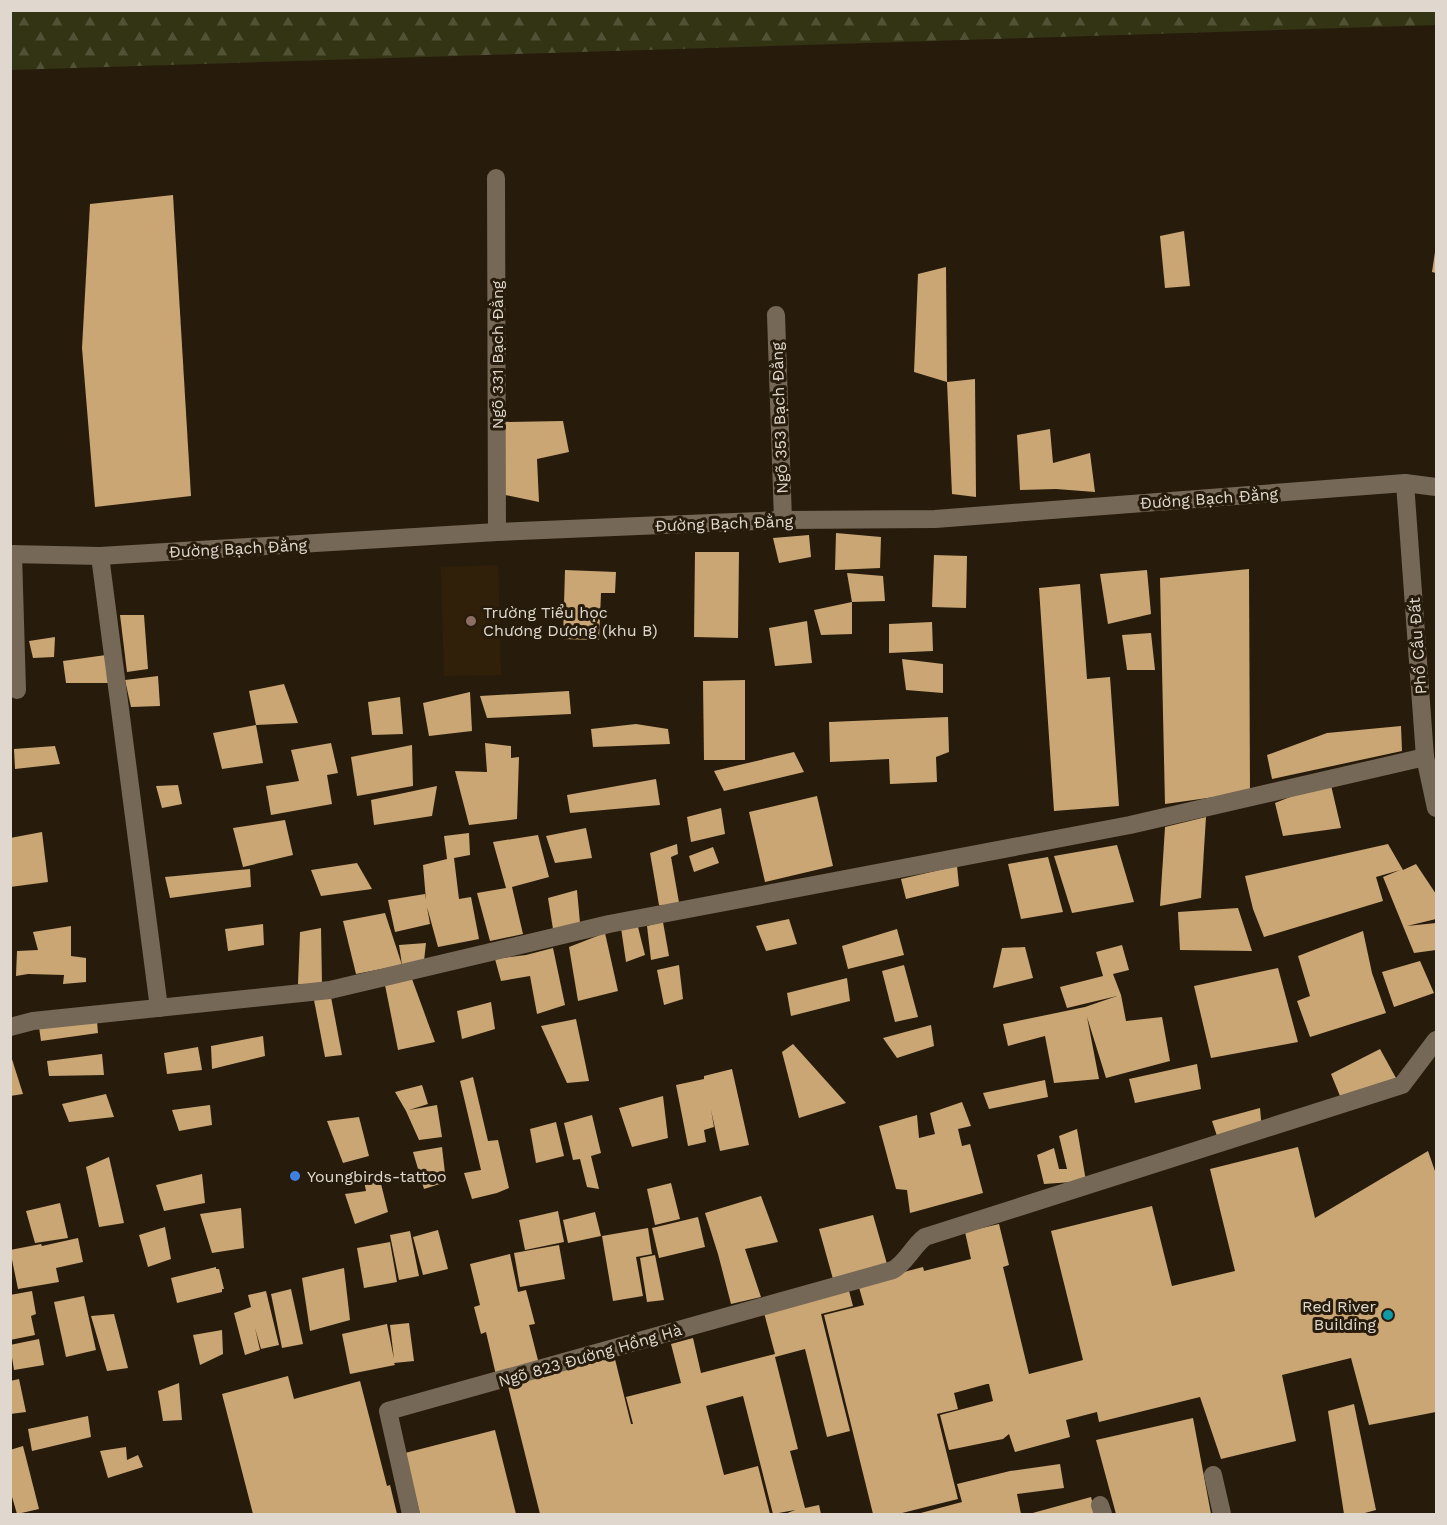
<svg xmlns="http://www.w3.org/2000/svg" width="1447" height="1525" viewBox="0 0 1447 1525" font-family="'Work Sans',sans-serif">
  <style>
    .built { fill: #30200a }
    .forest { fill: url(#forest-firs) }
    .building { fill: #caa675 }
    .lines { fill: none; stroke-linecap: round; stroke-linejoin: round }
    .minor { stroke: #766857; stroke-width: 18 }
    .education-dot { fill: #8d6e63; stroke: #271c0c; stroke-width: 2 }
    .shop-dot { fill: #3f7fe0; stroke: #271c0c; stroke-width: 2 }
    .culture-dot { fill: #0f9aa8; stroke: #271c0c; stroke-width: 2 }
    .labels { text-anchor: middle; stroke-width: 6; stroke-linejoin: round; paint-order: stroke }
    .street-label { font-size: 16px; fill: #e0d8ce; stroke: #271c0c }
    .poi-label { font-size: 16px; fill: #e0d8ce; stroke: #271c0c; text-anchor: start }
  </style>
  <defs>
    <pattern id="forest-firs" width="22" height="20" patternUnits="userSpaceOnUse" patternTransform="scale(1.5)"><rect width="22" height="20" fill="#333414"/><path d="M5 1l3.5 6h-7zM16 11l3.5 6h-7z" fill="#505135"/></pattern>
  </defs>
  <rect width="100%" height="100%" fill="#271c0c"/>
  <polygon class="built" points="498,565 501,675 444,676 441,567"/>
  <polygon class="forest" points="1436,10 1436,25 10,70 11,10"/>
  <g class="building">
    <polygon points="173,195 191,496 95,507 82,348 90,204"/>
    <polygon points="1184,231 1190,286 1165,288 1160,236"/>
    <polygon points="1435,252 1436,252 1436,273 1432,272"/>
    <polygon points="946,267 947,382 914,372 918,274"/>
    <polygon points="975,379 976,497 952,494 947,382"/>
    <polygon points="563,421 569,452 537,459 539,502 501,494 501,422"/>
    <polygon points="1050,429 1053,463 1090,453 1095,492 1056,489 1020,490 1017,435"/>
    <polygon points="836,533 881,537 880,568 835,570"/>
    <polygon points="809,535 811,557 779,563 773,538"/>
    <polygon points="695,552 739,552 738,638 694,637"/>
    <polygon points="934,555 967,556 966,608 932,607"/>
    <polygon points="1249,569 1250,792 1165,804 1160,578"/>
    <polygon points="565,570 616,572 615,593 601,593 599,640 563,639"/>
    <polygon points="1147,570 1151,614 1108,624 1100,574"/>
    <polygon points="847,573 883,576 885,601 852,602"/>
    <polygon points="1080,584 1087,679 1110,677 1119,806 1054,811 1039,588"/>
    <polygon points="852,602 852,634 821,635 814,610"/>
    <polygon points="120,615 144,615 148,669 127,672"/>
    <polygon points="807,621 812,663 775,666 769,628"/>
    <polygon points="932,622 933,651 889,653 889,624"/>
    <polygon points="1151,633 1155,670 1127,670 1122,635"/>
    <polygon points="55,637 54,657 33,658 29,641"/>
    <polygon points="106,655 109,683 66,683 63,661"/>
    <polygon points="902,659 943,664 943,693 906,690"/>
    <polygon points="158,676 160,706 131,707 125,680"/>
    <polygon points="745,680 745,760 704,760 703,681"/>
    <polygon points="284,684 298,723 256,725 249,691"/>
    <polygon points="569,691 571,714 487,718 480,696"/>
    <polygon points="470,692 472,731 429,736 423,703"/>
    <polygon points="400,697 403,734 372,735 368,702"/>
    <polygon points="948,717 949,752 936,757 937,782 890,784 889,759 830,762 829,722"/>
    <polygon points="636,724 668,729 670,744 593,747 591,729"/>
    <polygon points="256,725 263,763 222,769 213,733"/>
    <polygon points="1401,726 1402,751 1272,779 1267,755 1327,733"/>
    <polygon points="331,743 338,773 327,775 332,804 271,815 266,786 299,781 291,750"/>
    <polygon points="485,743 511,746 511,758 519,757 517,819 469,825 455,771 487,772"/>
    <polygon points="412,745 413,786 357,796 351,757"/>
    <polygon points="55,746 60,764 15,769 14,749"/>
    <polygon points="794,752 804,772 724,791 714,771"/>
    <polygon points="656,779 660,805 570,813 567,795"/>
    <polygon points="1330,781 1341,828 1283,836 1275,803"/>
    <polygon points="178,785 182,804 162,808 156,786"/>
    <polygon points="437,786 432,816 374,825 371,800"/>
    <polygon points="817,796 833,866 765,882 749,812"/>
    <polygon points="721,808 725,834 691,842 687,817"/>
    <polygon points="1206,817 1201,898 1160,906 1165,827"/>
    <polygon points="285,820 293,855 243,867 233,828"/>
    <polygon points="586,828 592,858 555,863 546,836"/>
    <polygon points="42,832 48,882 10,887 10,838"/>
    <polygon points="469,833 470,855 454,858 459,899 471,897 479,939 438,947 427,907 430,924 395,932 388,900 425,894 426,900 423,865 447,859 444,836"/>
    <polygon points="538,835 549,877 512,887 523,934 490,941 477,893 506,888 493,842"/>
    <polygon points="677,844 678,854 671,857 680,908 659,905 650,853"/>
    <polygon points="1388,844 1403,870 1416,864 1436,894 1436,919 1407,926 1436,923 1436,950 1414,953 1383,877 1400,870 1376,877 1383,901 1264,937 1253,909 1245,876"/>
    <polygon points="1117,845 1134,902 1072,913 1054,856"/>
    <polygon points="713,847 719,863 694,872 689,856"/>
    <polygon points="1048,857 1063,912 1021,919 1008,864"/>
    <polygon points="357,863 372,889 321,896 311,870"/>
    <polygon points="957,866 959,886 906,899 901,879"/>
    <polygon points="250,869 251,887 170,898 165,877"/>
    <polygon points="577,890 580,923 553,929 548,898"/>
    <polygon points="1238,908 1252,951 1180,950 1178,912"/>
    <polygon points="385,913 402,965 356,974 343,921"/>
    <polygon points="789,919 797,944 766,951 756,926"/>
    <polygon points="663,922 669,956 651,960 647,926"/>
    <polygon points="263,924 264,945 228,951 225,929"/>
    <polygon points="71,926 71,956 86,958 86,982 63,984 64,975 28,974 16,976 17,951 38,950 33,932"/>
    <polygon points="638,927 645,955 626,962 621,928"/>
    <polygon points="321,928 322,984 298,984 300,932"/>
    <polygon points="897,929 904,955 848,969 842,946"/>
    <polygon points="1363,931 1372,973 1386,1013 1310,1037 1297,1001 1310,996 1298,956"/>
    <polygon points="605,933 618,991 578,1001 569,947"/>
    <polygon points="426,943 424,961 402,965 399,945"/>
    <polygon points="1122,945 1129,970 1113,974 1121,995 1126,1021 1162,1017 1170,1061 1106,1078 1087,1017 1099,1079 1054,1083 1045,1036 1008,1046 1003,1024 1085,1007 1117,996 1067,1008 1060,987 1103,976 1096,952"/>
    <polygon points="1025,947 1033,978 993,988 1002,948"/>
    <polygon points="553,948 565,1005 537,1014 530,976 501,981 495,959 526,955"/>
    <polygon points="1420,961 1434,993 1394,1007 1382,972"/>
    <polygon points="679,965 683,999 664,1005 657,970"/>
    <polygon points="904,965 918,1017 895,1022 882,971"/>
    <polygon points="1278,968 1298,1042 1211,1058 1194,986"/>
    <polygon points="847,978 850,1001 791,1016 787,993"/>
    <polygon points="412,979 435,1042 398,1050 385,985"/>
    <polygon points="331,997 342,1055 325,1057 314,1000"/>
    <polygon points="491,1002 495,1029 462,1039 457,1011"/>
    <polygon points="576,1019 589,1081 567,1083 541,1026"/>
    <polygon points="97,1021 98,1033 41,1041 39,1027"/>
    <polygon points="931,1025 934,1046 897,1058 883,1038"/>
    <polygon points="263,1036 265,1056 212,1069 211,1046"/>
    <polygon points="793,1044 846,1103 799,1118 782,1052"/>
    <polygon points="198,1047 202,1070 167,1074 164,1053"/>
    <polygon points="1380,1049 1396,1078 1340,1096 1331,1074"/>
    <polygon points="10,1053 23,1094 10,1096"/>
    <polygon points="102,1054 104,1075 49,1076 47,1061"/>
    <polygon points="1197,1064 1201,1089 1135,1103 1129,1079"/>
    <polygon points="732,1069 749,1145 720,1151 711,1110 714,1127 704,1130 706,1142 688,1146 676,1085 704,1079 704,1076"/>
    <polygon points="473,1077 488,1141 498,1140 509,1188 497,1193 472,1199 464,1173 481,1170 460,1081"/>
    <polygon points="1045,1080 1048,1097 989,1109 983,1093"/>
    <polygon points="422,1085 428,1104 409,1110 437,1105 442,1137 419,1140 406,1111 395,1092"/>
    <polygon points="106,1094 114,1117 69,1122 62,1104"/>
    <polygon points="663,1096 668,1138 632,1147 619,1108"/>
    <polygon points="962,1102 971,1126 958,1129 962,1146 970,1144 983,1193 910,1213 907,1190 896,1189 879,1126 917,1115 919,1138 935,1134 930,1113"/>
    <polygon points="210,1105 212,1125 179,1131 172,1110"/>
    <polygon points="1260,1108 1262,1131 1217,1136 1212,1121"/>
    <polygon points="592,1115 601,1153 591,1156 599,1189 587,1187 580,1159 573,1160 564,1123"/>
    <polygon points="359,1117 369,1156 343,1163 327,1121"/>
    <polygon points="556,1122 564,1156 536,1163 530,1129"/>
    <polygon points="1077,1129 1086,1181 1044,1184 1037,1155 1054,1148 1059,1169 1067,1169 1059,1136"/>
    <polygon points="442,1147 446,1182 424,1189 413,1152"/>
    <polygon points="1298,1147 1315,1218 1428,1151 1436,1174 1436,1412 1369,1425 1351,1358 1282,1375 1296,1441 1221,1459 1200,1397 1099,1422 1097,1412 1066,1420 1070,1437 1015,1452 1009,1434 1003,1439 949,1450 940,1415 993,1401 989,1384 987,1384 954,1393 958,1409 937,1414 958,1499 898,1514 873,1514 824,1315 864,1305 858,1284 923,1267 924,1271 971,1259 965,1232 999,1224 1009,1265 1003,1267 1029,1374 1083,1360 1051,1231 1152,1206 1172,1286 1235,1271 1210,1169"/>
    <polygon points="109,1157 124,1223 99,1227 86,1167"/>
    <polygon points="378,1172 388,1212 355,1224 345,1194 366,1191 363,1176"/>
    <polygon points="202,1174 205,1203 164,1211 156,1185"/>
    <polygon points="671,1183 680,1219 655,1225 647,1189"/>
    <polygon points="761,1196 778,1242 745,1249 761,1297 731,1304 718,1254 705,1213"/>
    <polygon points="60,1203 68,1238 35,1243 26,1211"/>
    <polygon points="241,1208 244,1248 212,1253 200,1214"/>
    <polygon points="558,1211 564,1242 525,1250 519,1220"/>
    <polygon points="595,1212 601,1236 568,1243 563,1220"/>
    <polygon points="873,1215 887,1264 833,1279 819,1229"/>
    <polygon points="698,1217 705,1247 659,1258 652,1228"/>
    <polygon points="165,1227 171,1259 148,1267 139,1235"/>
    <polygon points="648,1228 652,1254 636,1257 643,1296 613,1301 602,1236"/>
    <polygon points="438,1230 448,1269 423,1275 413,1237"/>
    <polygon points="410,1231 419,1276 399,1280 390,1235"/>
    <polygon points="78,1238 83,1262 56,1268 59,1282 18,1289 10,1250 41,1244 42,1246"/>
    <polygon points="390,1242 397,1282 364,1288 357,1248"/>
    <polygon points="559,1245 565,1279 520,1287 514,1253"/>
    <polygon points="510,1254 518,1292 526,1290 535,1324 529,1325 539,1364 496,1375 486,1332 481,1334 474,1307 480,1305 470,1264"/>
    <polygon points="655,1255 664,1300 647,1302 640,1258"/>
    <polygon points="216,1267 216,1269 219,1269 224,1289 222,1289 222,1292 177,1303 171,1278"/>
    <polygon points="344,1268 350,1320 310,1331 302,1278"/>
    <polygon points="848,1287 853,1306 821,1314 850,1431 827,1437 805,1349 775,1357 798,1449 790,1451 805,1508 819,1505 821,1514 785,1514 795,1510 773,1514 743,1396 706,1406 724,1475 758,1466 770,1514 540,1514 506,1378 613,1351 631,1424 633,1424 626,1397 681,1383 671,1344 693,1338 701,1373 775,1354 763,1309"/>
    <polygon points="291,1289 303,1344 282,1348 271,1294"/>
    <polygon points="32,1291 36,1314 31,1316 35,1335 10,1340 10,1295"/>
    <polygon points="266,1291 279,1345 261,1349 255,1328 260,1350 245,1355 234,1313 251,1307 248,1295"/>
    <polygon points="84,1296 96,1350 66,1357 54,1302"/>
    <polygon points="114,1314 128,1368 107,1371 91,1316"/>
    <polygon points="409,1323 414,1361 394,1363 395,1365 350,1374 342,1334 387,1324 394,1359 390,1325"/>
    <polygon points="222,1330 223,1354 200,1365 193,1335"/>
    <polygon points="39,1339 44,1365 14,1370 10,1345"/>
    <polygon points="288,1376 294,1399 360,1381 387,1486 390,1485 397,1514 285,1514 285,1513 253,1514 222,1394"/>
    <polygon points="19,1379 26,1412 10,1414 10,1381"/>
    <polygon points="179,1383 182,1420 163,1421 158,1391"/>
    <polygon points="1354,1404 1376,1510 1361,1514 1344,1514 1328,1411"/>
    <polygon points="88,1416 91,1437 32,1451 28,1429"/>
    <polygon points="1193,1418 1211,1514 1116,1514 1096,1440"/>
    <polygon points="495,1430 516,1514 420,1514 405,1453"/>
    <polygon points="23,1446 39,1509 17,1514 10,1490 10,1450"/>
    <polygon points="126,1447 127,1460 138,1455 143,1467 108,1478 100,1451"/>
    <polygon points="1060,1464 1064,1488 1017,1494 1021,1514 917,1514 962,1502 957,1484 1010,1471"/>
    <polygon points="1091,1497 1096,1514 1029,1514"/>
  </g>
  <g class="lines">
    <g class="minor">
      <polyline points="496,178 497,532"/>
      <polyline points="776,315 783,520"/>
      <polyline points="1405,483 1425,757 1436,808"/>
      <polyline points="10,554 100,556 497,532 783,520 935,519 1405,483 1436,487"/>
      <polyline points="13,554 17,690"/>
      <polyline points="100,556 159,1008"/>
      <polyline points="10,1027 33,1021 330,990 609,924 1130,825 1425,757"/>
      <polyline points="1213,1475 1222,1514"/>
      <polyline points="1100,1505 1103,1514"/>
      <path d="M411,1514l-23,-103 505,-141c14,-8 19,-23 32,-33l477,-152 34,-45"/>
    </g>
  </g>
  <circle class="education-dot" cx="471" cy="621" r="6"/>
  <circle class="shop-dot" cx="295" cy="1176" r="6"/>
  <circle class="culture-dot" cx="1388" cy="1315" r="6"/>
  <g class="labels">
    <g class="street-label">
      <text transform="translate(497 355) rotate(-90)" y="6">Ngõ 331 Bạch Đằng</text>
      <text transform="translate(779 418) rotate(-92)" y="6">Ngõ 353 Bạch Đằng</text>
      <text transform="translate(1209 498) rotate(-4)" y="6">Đường Bạch Đằng</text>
      <text transform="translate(724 523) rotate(-2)" y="6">Đường Bạch Đằng</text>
      <text transform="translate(238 548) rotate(-3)" y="6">Đường Bạch Đằng</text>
      <text transform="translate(1417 646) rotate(-94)" y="6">Phố Cầu Đất</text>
      <text transform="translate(590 1355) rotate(-16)" y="6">Ngõ 823 Đường Hồng Hà</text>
    </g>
    <g class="poi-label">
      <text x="483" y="618">Trường Tiểu học<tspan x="483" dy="18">Chương Dương (khu B)</tspan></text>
      <text x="307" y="1182">Youngbirds-tattoo</text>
      <text x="1376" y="1312" text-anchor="end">Red River<tspan x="1376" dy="18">Building</tspan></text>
    </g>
  </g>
  <rect width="1447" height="1525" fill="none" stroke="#e0d8ce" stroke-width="24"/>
</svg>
